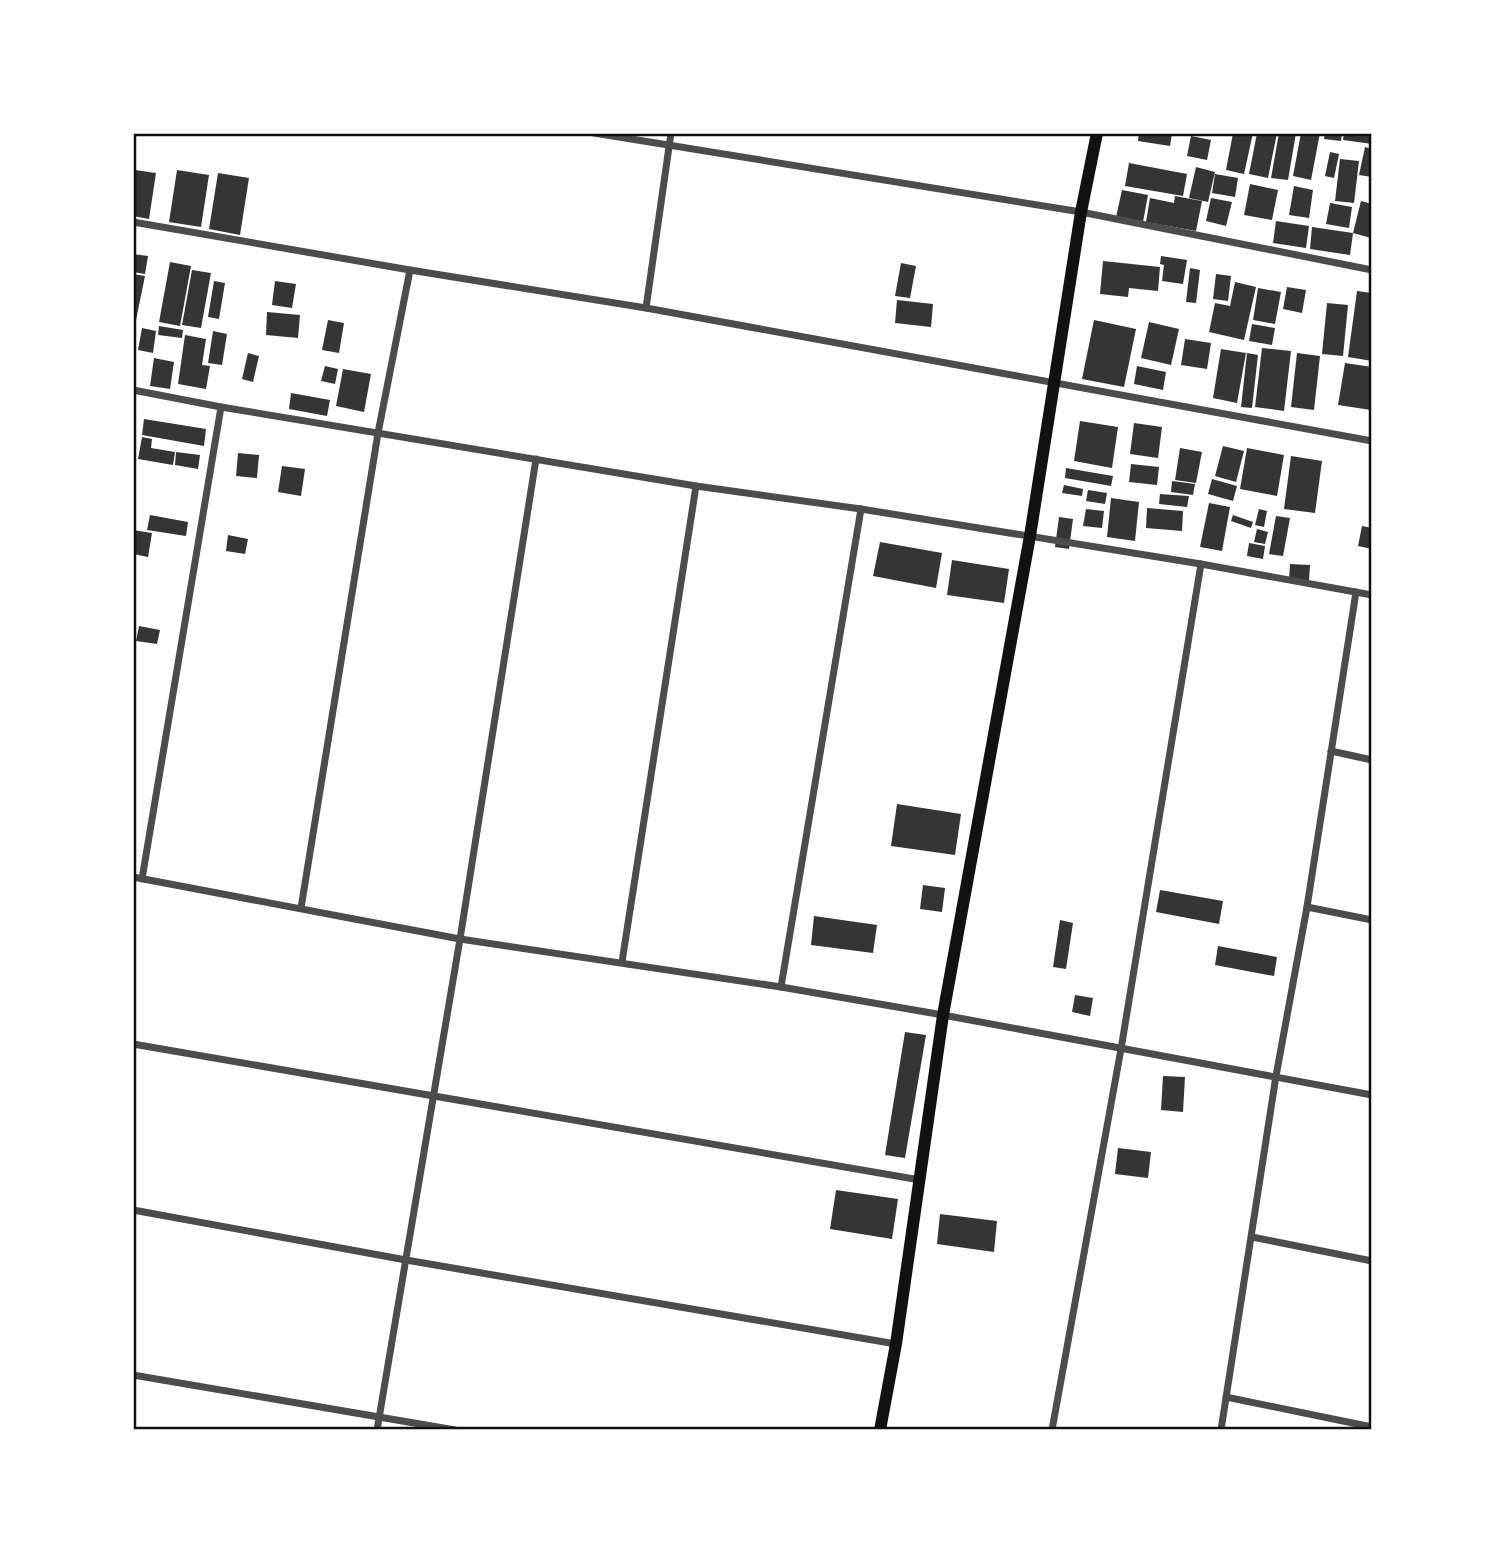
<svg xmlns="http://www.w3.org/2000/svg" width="1505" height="1563" viewBox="0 0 1505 1563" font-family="Roboto,sans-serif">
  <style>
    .building { fill: #353535 }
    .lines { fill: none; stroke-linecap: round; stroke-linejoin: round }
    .minor { stroke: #4c4c4c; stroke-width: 7 }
    .secondary { stroke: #111; stroke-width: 12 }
    .neatline { fill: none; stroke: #111; stroke-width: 2.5 }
  </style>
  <rect width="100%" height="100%" fill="#fff"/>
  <g class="building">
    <polygon points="1139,133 1172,133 1170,146 1138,141"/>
    <polygon points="1233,133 1253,133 1244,174 1226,170"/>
    <polygon points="1257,133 1277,133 1268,178 1249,174"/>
    <polygon points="1279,133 1296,133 1288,180 1271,178"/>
    <polygon points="1301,133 1320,133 1311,180 1293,176"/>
    <polygon points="1325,133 1342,133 1341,141 1324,139"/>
    <polygon points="1344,133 1372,133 1372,144 1343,140"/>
    <polygon points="1191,136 1211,140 1207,160 1187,156"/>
    <polygon points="1365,147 1372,149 1372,177 1359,175"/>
    <polygon points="1330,152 1339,154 1334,178 1325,176"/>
    <polygon points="1340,159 1359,161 1354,203 1335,201"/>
    <polygon points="1129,163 1187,174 1183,196 1125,186"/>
    <polygon points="1196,167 1215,172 1208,202 1189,198"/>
    <polygon points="135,170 156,173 149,219 133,216 133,184"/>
    <polygon points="177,170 209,175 201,227 169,222"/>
    <polygon points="218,173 249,178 240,235 209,229"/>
    <polygon points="1215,174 1238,178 1235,197 1212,193"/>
    <polygon points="1250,184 1278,190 1272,220 1244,215"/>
    <polygon points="1294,186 1313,190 1309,218 1289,215"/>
    <polygon points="1122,190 1148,195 1143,222 1116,217"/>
    <polygon points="1175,196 1202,201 1196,231 1146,222 1150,198 1174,203"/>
    <polygon points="1211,198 1232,202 1226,226 1206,221"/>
    <polygon points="1361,201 1372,204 1371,238 1353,233"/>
    <polygon points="1330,203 1352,207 1349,228 1326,224"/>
    <polygon points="1276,221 1309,226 1306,248 1273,243"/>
    <polygon points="1312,227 1353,233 1350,255 1310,249"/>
    <polygon points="133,254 148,256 145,274 133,272"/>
    <polygon points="1161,256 1187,260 1183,284 1162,281 1164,265 1160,264"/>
    <polygon points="1103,261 1160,267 1158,291 1129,288 1128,297 1100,294"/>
    <polygon points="170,262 191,266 180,326 159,322"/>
    <polygon points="901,263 916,266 910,298 895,296"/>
    <polygon points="1190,268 1200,270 1196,303 1186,302"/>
    <polygon points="192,270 211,273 201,328 182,325"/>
    <polygon points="133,274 145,276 134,330 133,330"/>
    <polygon points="1216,274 1231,276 1228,301 1213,299"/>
    <polygon points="214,281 225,283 219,319 208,317"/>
    <polygon points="275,281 296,284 292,308 272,305"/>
    <polygon points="1235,282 1256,287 1244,340 1209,332 1215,303 1230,306"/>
    <polygon points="1287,287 1306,290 1302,313 1283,309"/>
    <polygon points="1258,288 1281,292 1275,324 1253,320"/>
    <polygon points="1357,291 1372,293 1372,361 1348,357"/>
    <polygon points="897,300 933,304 931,327 895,323"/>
    <polygon points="1327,303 1348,305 1343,356 1322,354"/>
    <polygon points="267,312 300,315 298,338 266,335"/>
    <polygon points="328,320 344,323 339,353 322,350"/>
    <polygon points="1094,320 1136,329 1124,387 1082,379"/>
    <polygon points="1149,322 1179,329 1171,365 1141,358"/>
    <polygon points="1252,324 1275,328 1272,345 1249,341"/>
    <polygon points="159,326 183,330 182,338 158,335"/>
    <polygon points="142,328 156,331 153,353 138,350"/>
    <polygon points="213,331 227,334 222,365 208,363"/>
    <polygon points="185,335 206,339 202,365 210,366 206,389 178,384"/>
    <polygon points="1185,339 1211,343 1207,369 1181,365"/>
    <polygon points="1262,348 1291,351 1284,411 1255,407"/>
    <polygon points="1221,349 1246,353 1237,403 1213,398"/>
    <polygon points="248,353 259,356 253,382 242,379"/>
    <polygon points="1247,353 1258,355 1252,408 1241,407"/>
    <polygon points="1297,353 1320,356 1314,410 1291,407"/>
    <polygon points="154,358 174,362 170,389 150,386"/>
    <polygon points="1345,363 1372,367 1371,410 1338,405"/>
    <polygon points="325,366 338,369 335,384 321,381"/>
    <polygon points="1137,366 1166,372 1163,390 1134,384"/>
    <polygon points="343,369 371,374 364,412 336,406"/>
    <polygon points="291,393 330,400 327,416 289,409"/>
    <polygon points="144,419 206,429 204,446 142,435"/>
    <polygon points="1080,421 1118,427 1112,468 1074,461"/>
    <polygon points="1134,423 1162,427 1158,458 1130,454"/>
    <polygon points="142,437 152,439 151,448 175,452 173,465 138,459"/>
    <polygon points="1223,446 1244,451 1236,482 1215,476"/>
    <polygon points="1180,448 1202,452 1196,483 1175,480"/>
    <polygon points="1247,448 1284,455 1277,496 1240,489"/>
    <polygon points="176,452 200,455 198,469 175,465"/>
    <polygon points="238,453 259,455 257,478 236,476"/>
    <polygon points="1291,456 1322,461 1315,513 1284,509"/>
    <polygon points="1131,464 1159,467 1157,485 1129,482"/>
    <polygon points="282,466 305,469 301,496 278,492"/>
    <polygon points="1066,468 1113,476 1111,486 1065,478"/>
    <polygon points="1212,479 1237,486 1233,501 1208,494"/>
    <polygon points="1172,481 1195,484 1193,495 1171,492"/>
    <polygon points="1064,485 1083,489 1082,496 1062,493"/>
    <polygon points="1088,490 1107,493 1105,504 1086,501"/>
    <polygon points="1160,494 1189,496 1187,507 1159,504"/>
    <polygon points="1111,498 1139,502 1135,541 1107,537"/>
    <polygon points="1209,503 1230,507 1222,551 1200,547"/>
    <polygon points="1147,508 1183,511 1182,531 1146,528"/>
    <polygon points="1086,509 1104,511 1102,528 1083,526"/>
    <polygon points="1259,509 1267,511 1264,527 1255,525"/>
    <polygon points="150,515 188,522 186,536 147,530"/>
    <polygon points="1233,515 1253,522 1251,528 1231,521"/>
    <polygon points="1276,516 1290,518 1283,556 1269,554"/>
    <polygon points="1059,517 1073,519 1069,549 1055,547"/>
    <polygon points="1362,526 1372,528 1372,549 1358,546"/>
    <polygon points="1257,529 1268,532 1265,544 1254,542"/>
    <polygon points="133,530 152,533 148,557 133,554"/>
    <polygon points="228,535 248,539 245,554 226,551"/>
    <polygon points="880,542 942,553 936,588 873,576"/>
    <polygon points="1249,543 1265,546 1263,559 1247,556"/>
    <polygon points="952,560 1009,569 1004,603 947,595"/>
    <polygon points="1290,564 1310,565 1309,581 1289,580"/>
    <polygon points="139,626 160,630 157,644 136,641"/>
    <polygon points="897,804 961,814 955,855 891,846"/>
    <polygon points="923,885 945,888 942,912 920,909"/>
    <polygon points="1160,890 1223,901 1219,924 1156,912"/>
    <polygon points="814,916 877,925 873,953 811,945"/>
    <polygon points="1060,920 1073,923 1066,969 1053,967"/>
    <polygon points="1218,946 1277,957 1274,976 1215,965"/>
    <polygon points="1075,995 1093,998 1090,1016 1072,1012"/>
    <polygon points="905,1032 926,1035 905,1158 885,1155"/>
    <polygon points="1163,1076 1185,1077 1183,1112 1161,1110"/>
    <polygon points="1118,1148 1151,1152 1148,1178 1115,1174"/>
    <polygon points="836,1190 898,1199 892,1239 830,1229"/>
    <polygon points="940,1214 997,1221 994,1252 937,1244"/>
  </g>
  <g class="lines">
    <g class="minor">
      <polyline points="594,133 1081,212 1372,270"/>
      <polyline points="133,222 410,270 646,308 1372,441"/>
      <polyline points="646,308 671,133"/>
      <polyline points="133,390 221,407 696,486 861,509 1201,564 1372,595"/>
      <polyline points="1331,751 1372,760"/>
      <polyline points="133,877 460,939 781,987 943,1015 1372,1095"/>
      <polyline points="142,879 221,407"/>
      <polyline points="1307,907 1372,920"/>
      <polyline points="301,908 378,433 410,270"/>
      <polyline points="622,962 696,486"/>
      <polyline points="781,987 861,509"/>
      <polyline points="133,1044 920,1180"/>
      <polyline points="133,1210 406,1260 896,1344"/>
      <polyline points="1252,1237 1372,1261"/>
      <polyline points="133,1375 455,1430"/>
      <polyline points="1226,1397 1372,1427"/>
      <polyline points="377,1430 460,939 536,459"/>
      <polyline points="1052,1430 1121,1049 1201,564"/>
      <polyline points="1221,1430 1276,1076 1307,907 1356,592"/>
    </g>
    <polyline class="secondary" points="880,1430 896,1344 943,1015 1030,536 1081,212 1097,133"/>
  </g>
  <rect width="1505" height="1563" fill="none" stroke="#ffffff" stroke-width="270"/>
  <rect x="135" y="135" width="1235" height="1293" class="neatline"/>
</svg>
